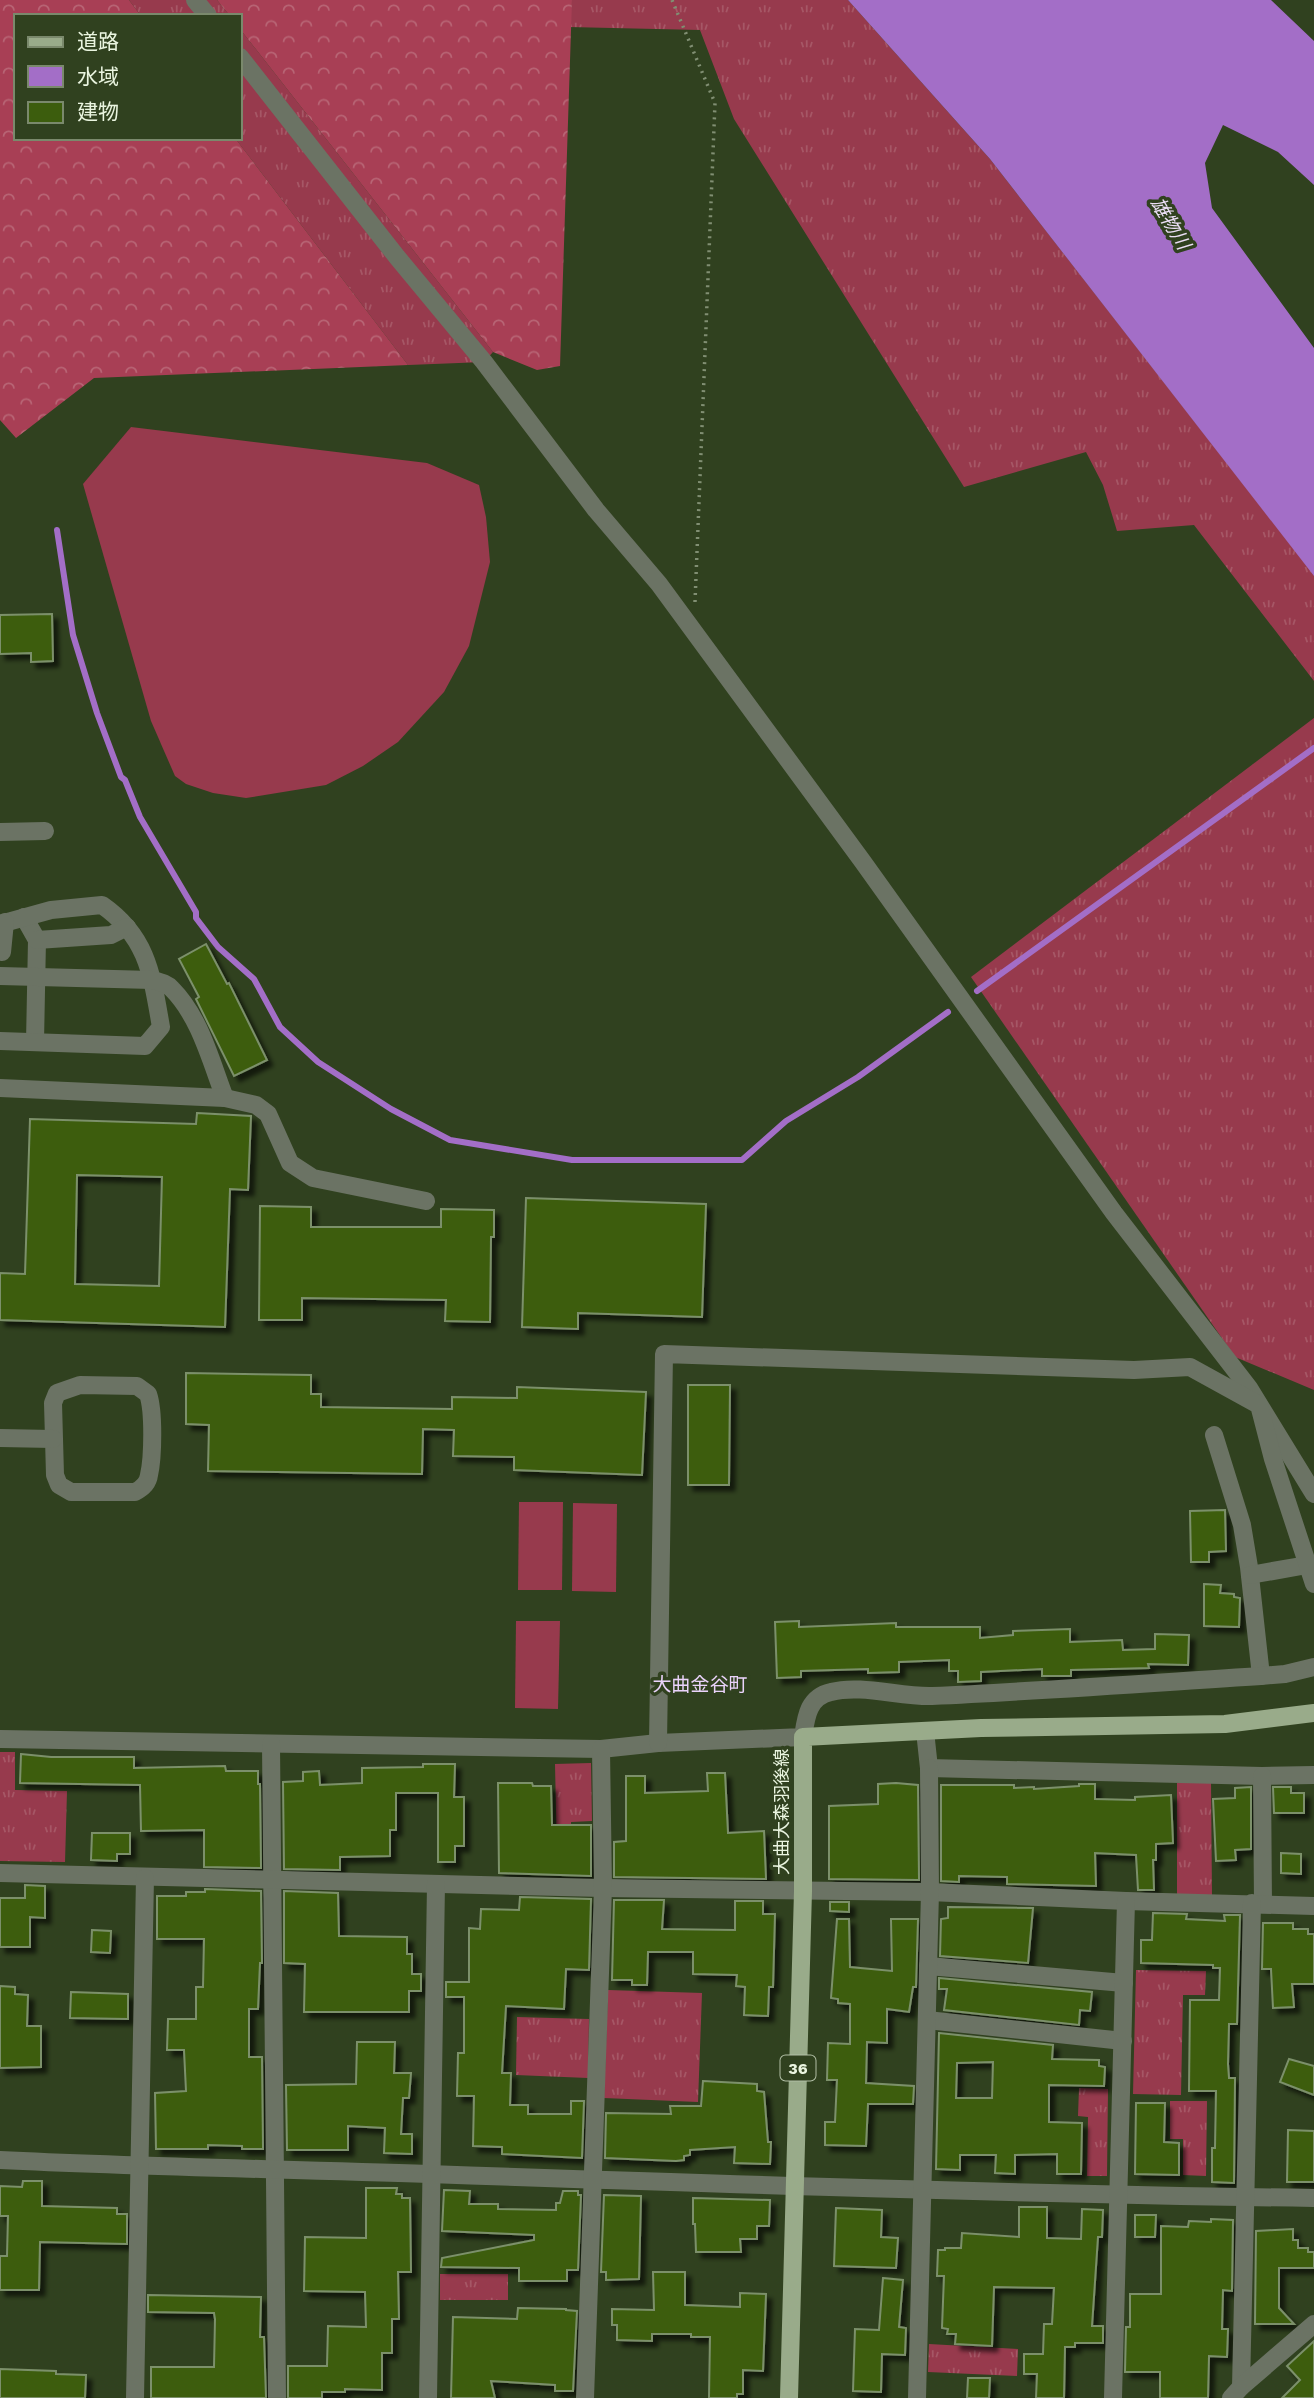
<svg xmlns="http://www.w3.org/2000/svg" width="1314" height="2398" viewBox="0 0 1314 2398" font-family="'Work Sans','Noto Sans JP',sans-serif">
  <style>
    .grass { fill: url(#grass-tufts) }
    .forest { fill: url(#forest-crowns) }
    .garden { fill: #973a4d }
    .water { fill: #a36ec7 }
    .lines { fill: none; stroke-linecap: round; stroke-linejoin: round }
    .stream { stroke: #a36ec7; stroke-width: 6 }
    .building { fill: #3c5d0d; stroke: #7c906b; stroke-width: 2; fill-rule: evenodd; filter: url(#shadow) }
    .path { stroke: #818f73; stroke-width: 3.5; stroke-dasharray: 2 5; stroke-linecap: butt }
    .minor { stroke: #6b7364; stroke-width: 18 }
    .major { stroke: #99ab8a; stroke-width: 18 }
    .labels { text-anchor: middle; stroke-width: 7; stroke-linejoin: round; paint-order: stroke }
    .shield { fill: #30411f; stroke: #b2bfa6; stroke-width: 2 }
    .shield-label { font-size: 16px; font-weight: bold; fill: #eaf5e0 }
    .street-label { font-size: 18px; fill: #eaf5e0; stroke: #30411f }
    .water-label { font-size: 19px; font-style: italic; fill: #ebdef5; stroke: #30411f }
    .neighbourhood-label { font-size: 19px; fill: #ead3fb; stroke: #30411f }
  </style>
  <defs>
    <pattern id="grass-tufts" width="24" height="20" patternUnits="userSpaceOnUse" patternTransform="scale(1.75)"><rect width="24" height="20" fill="#973a4d"/><path d="M3 7l-1-3M5 7V3M7 7l1-3M15 17l-1-3M17 17v-4M19 17l1-3" fill="none" stroke="#a65766"/></pattern>
    <pattern id="forest-crowns" width="20" height="18" patternUnits="userSpaceOnUse" patternTransform="scale(1.75)"><rect width="20" height="18" fill="#a83f55"/><path d="M2 6a3 3 0 1 1 6 0M12 15a3 3 0 1 1 6 0" fill="none" stroke="#b86575"/></pattern>
    <filter id="shadow"><feDropShadow dx="5.5" dy="5.5" stdDeviation="2" flood-color="#0009"/></filter>
  </defs>
  <rect width="100%" height="100%" fill="#30411f"/>
  <g class="grass">
    <polygon points="129,0 217,0 230,16 141,16"/>
    <polygon points="572,0 848,0 990,159 1314,575 1314,681 1194,525 1117,531 1103,485 1086,452 964,487 734,119 700,30 569,27"/>
    <polygon points="240,29 493,352 484,362 408,365 235,138 240,138"/>
    <polygon points="1314,718 1314,1390 1235,1357 971,977"/>
    <polygon points="0,1752 15,1752 15,1790 67,1791 65,1862 0,1861"/>
    <polygon points="591,1763 592,1821 571,1822 571,1855 557,1855 555,1764"/>
    <polygon points="1177,1783 1211,1783 1212,1897 1177,1897"/>
    <polygon points="1136,1970 1206,1971 1205,1995 1183,1995 1181,2095 1133,2094"/>
    <polygon points="608,1990 702,1993 698,2102 604,2098"/>
    <polygon points="517,2017 589,2019 588,2078 516,2075"/>
    <polygon points="1079,2088 1108,2089 1107,2176 1087,2176 1088,2117 1078,2116"/>
    <polygon points="1170,2101 1207,2101 1206,2176 1183,2175 1183,2139 1170,2139"/>
    <rect x="440" y="2274" width="68" height="26"/>
    <polygon points="929,2344 1018,2349 1017,2376 928,2372"/>
  </g>
  <g class="forest">
    <polygon points="0,0 129,0 141,16 16,16 16,138 235,138 408,365 94,378 16,438 0,420"/>
    <polygon points="217,0 572,0 560,366 537,370 493,352 240,29 240,16 230,16"/>
  </g>
  <g class="garden">
    <polygon points="131,427 427,463 479,485 486,517 490,562 469,646 444,692 398,742 363,766 326,785 246,798 213,793 186,784 175,776 151,721 83,484"/>
    <polygon points="519,1502 563,1502 562,1590 518,1590"/>
    <polygon points="573,1503 617,1504 616,1592 572,1591"/>
    <polygon points="516,1621 560,1621 558,1709 515,1708"/>
  </g>
  <polygon class="water" points="848,0 1271,0 1314,41 1314,185 1278,152 1223,125 1205,163 1212,208 1314,348 1314,576 990,159"/>
  <g class="lines">
    <g class="stream">
      <polyline points="57,530 73,635 97,713 121,777 125,780 140,817 196,912 196,918 218,947 254,979 280,1027 318,1062 391,1109 450,1140 572,1160 742,1160 786,1121 858,1077 948,1012"/>
      <polyline points="977,991 1314,748"/>
    </g>
  </g>
  <g class="building">
    <polygon points="52,614 53,661 31,662 31,653 0,654 0,615"/>
    <polygon points="206,944 227,984 229,983 267,1060 234,1076 196,999 199,997 179,959"/>
    <path d="M197,1113l54,3 -3,74 -18,-1 -5,138 -225,-7v-47l25,1 5,-155 166,5zM77,1175l85,2 -3,109 -84,-2z"/>
    <polygon points="526,1198 706,1204 702,1317 578,1313 578,1329 522,1327"/>
    <polygon points="260,1206 311,1207 311,1227 441,1227 441,1209 494,1210 494,1237 491,1237 490,1322 445,1321 446,1300 302,1298 302,1320 259,1320"/>
    <polygon points="186,1373 311,1375 311,1394 321,1394 321,1407 452,1409 452,1397 517,1398 517,1387 646,1392 642,1475 514,1470 514,1457 453,1456 454,1430 423,1429 422,1474 208,1471 209,1425 186,1424"/>
    <polygon points="688,1385 730,1385 729,1485 688,1485"/>
    <polygon points="1225,1510 1226,1551 1209,1552 1209,1562 1191,1562 1190,1511"/>
    <polygon points="1204,1584 1221,1585 1220,1593 1234,1594 1234,1597 1240,1598 1239,1627 1204,1626"/>
    <polygon points="799,1621 799,1627 896,1623 896,1627 980,1627 980,1638 1013,1635 1013,1631 1070,1629 1070,1642 1122,1640 1123,1650 1155,1649 1155,1634 1189,1635 1188,1665 1148,1664 1149,1668 1071,1670 1071,1676 1042,1676 1042,1669 981,1672 981,1681 958,1682 958,1671 949,1671 949,1660 899,1662 899,1672 868,1673 868,1669 801,1671 801,1677 777,1678 775,1622"/>
    <polygon points="21,1754 51,1757 134,1757 134,1768 225,1766 226,1771 258,1771 258,1784 260,1784 261,1868 204,1867 204,1830 141,1831 140,1785 20,1783"/>
    <polygon points="423,1764 455,1764 454,1797 464,1797 464,1846 455,1846 455,1862 438,1862 438,1793 396,1793 396,1830 390,1830 390,1856 340,1857 340,1870 284,1869 283,1782 303,1781 303,1772 319,1771 320,1785 362,1783 362,1768 423,1767"/>
    <polygon points="707,1773 725,1773 728,1833 764,1831 766,1879 614,1877 614,1842 626,1841 626,1776 645,1776 645,1793 708,1791"/>
    <polygon points="498,1783 532,1783 533,1786 551,1786 552,1825 591,1825 591,1876 499,1873"/>
    <polygon points="896,1783 918,1785 919,1880 829,1879 829,1806 878,1804 878,1784"/>
    <polygon points="1079,1784 1095,1784 1095,1799 1135,1800 1135,1797 1171,1795 1173,1843 1156,1844 1156,1860 1153,1860 1154,1890 1138,1890 1136,1855 1095,1853 1096,1886 1007,1884 1007,1877 959,1876 959,1882 941,1881 941,1785 1014,1785 1014,1788 1034,1787 1034,1789 1079,1786"/>
    <polygon points="1251,1787 1251,1849 1235,1850 1236,1860 1216,1861 1213,1799 1235,1798 1235,1788"/>
    <polygon points="1273,1787 1291,1787 1291,1793 1304,1793 1304,1813 1274,1813"/>
    <polygon points="92,1833 130,1833 130,1854 117,1854 117,1861 91,1860"/>
    <polygon points="1281,1853 1301,1854 1301,1874 1281,1873"/>
    <polygon points="25,1885 45,1886 45,1918 30,1917 30,1947 0,1947 0,1898 25,1898"/>
    <polygon points="205,1889 261,1891 262,1963 260,1963 258,2009 249,2009 249,2057 262,2057 263,2149 242,2149 242,2146 208,2145 208,2149 156,2149 155,2093 186,2091 184,2050 167,2050 168,2019 196,2019 196,1987 203,1987 204,1939 157,1939 157,1896 186,1896 186,1892 205,1892"/>
    <polygon points="284,1891 338,1893 339,1936 407,1937 407,1954 412,1954 412,1974 421,1974 421,1991 409,1991 409,2012 304,2012 305,1964 284,1963"/>
    <polygon points="520,1897 591,1899 589,1970 566,1969 564,2009 506,2006 502,2073 511,2073 510,2105 528,2105 528,2114 571,2114 571,2101 584,2101 582,2158 502,2154 502,2147 473,2146 474,2096 457,2096 458,2053 464,2053 464,1997 446,1997 446,1982 469,1982 469,1928 480,1929 481,1909 519,1910"/>
    <polygon points="614,1900 664,1900 662,1929 735,1930 735,1901 763,1901 763,1914 775,1914 773,1987 769,1987 768,2016 744,2015 745,1987 736,1986 737,1975 693,1974 693,1952 648,1952 647,1985 632,1985 632,1980 612,1980"/>
    <polygon points="830,1902 849,1902 849,1912 830,1911"/>
    <polygon points="948,1907 1033,1908 1028,1963 940,1956 941,1919 948,1918"/>
    <polygon points="1153,1913 1187,1914 1186,1919 1225,1921 1224,1915 1240,1915 1237,2024 1229,2024 1228,2064 1229,2078 1235,2078 1234,2183 1212,2182 1212,2148 1215,2148 1216,2091 1189,2091 1190,2000 1219,2000 1220,1968 1213,1968 1213,1965 1141,1963 1141,1940 1152,1940"/>
    <polygon points="837,1919 849,1919 850,1967 892,1971 891,1919 918,1919 916,1987 913,1987 909,2012 887,2009 887,2043 867,2042 866,2083 914,2086 913,2104 868,2104 866,2146 825,2145 825,2122 835,2122 837,2080 827,2080 828,2043 850,2044 850,2004 838,2003 838,1999 831,1998"/>
    <polygon points="1263,1923 1293,1923 1293,1929 1308,1929 1308,1934 1314,1934 1314,1984 1292,1984 1294,2007 1273,2008 1271,1969 1262,1969"/>
    <polygon points="92,1930 111,1931 110,1953 91,1952"/>
    <polygon points="939,1978 1092,1992 1090,2011 1080,2010 1079,2025 944,2010 947,1989 939,1989"/>
    <polygon points="0,1986 15,1987 15,1994 28,1995 27,2026 41,2026 41,2067 0,2068"/>
    <polygon points="71,1992 128,1994 128,2019 70,2018"/>
    <path d="M939,2033l114,12 -1,14 47,1v6l6,1 -1,19 -55,-1v37l33,1 -1,51h-24v-20l-42,1v19l-20,-1 1,-18h-36v15l-24,-1zM993,2062l-1,36h-36l1,-35z"/>
    <polygon points="357,2042 395,2042 394,2073 411,2073 409,2098 403,2098 401,2134 412,2134 412,2154 384,2153 385,2128 348,2126 348,2150 287,2150 286,2085 356,2084"/>
    <polygon points="1289,2059 1314,2066 1314,2095 1280,2082"/>
    <polygon points="703,2081 757,2084 757,2091 764,2092 768,2142 771,2142 770,2164 734,2163 735,2147 690,2150 690,2155 684,2156 684,2160 676,2161 605,2158 606,2113 671,2114 670,2106 701,2106"/>
    <polygon points="1136,2103 1165,2103 1164,2142 1179,2143 1179,2175 1135,2174"/>
    <polygon points="1288,2130 1314,2131 1314,2182 1287,2182"/>
    <polygon points="23,2181 42,2181 42,2206 117,2208 117,2214 127,2214 127,2244 40,2242 39,2290 0,2290 0,2256 7,2256 8,2216 0,2216 0,2186 22,2187"/>
    <polygon points="366,2188 397,2188 396,2194 402,2194 402,2198 410,2198 411,2272 398,2272 399,2319 392,2319 392,2353 382,2353 382,2390 345,2389 345,2392 322,2392 322,2398 288,2398 288,2366 327,2366 328,2326 366,2327 365,2292 304,2291 305,2237 366,2238"/>
    <polygon points="444,2190 470,2191 469,2204 498,2204 498,2209 556,2210 556,2203 560,2203 563,2191 578,2191 578,2195 581,2195 578,2270 567,2270 567,2281 519,2281 519,2268 441,2267 442,2258 534,2240 534,2235 442,2231"/>
    <polygon points="604,2195 641,2196 639,2279 606,2280 606,2272 601,2272"/>
    <polygon points="693,2198 770,2200 769,2226 757,2226 757,2239 740,2239 741,2252 696,2252 695,2224 693,2224"/>
    <polygon points="1019,2207 1047,2207 1047,2238 1081,2239 1082,2209 1103,2210 1102,2237 1098,2237 1092,2326 1103,2326 1103,2343 1075,2343 1075,2347 1065,2347 1064,2398 1036,2398 1037,2374 1024,2374 1024,2354 1043,2354 1044,2324 1052,2324 1054,2288 994,2287 992,2346 955,2344 956,2334 947,2334 948,2329 942,2328 944,2276 937,2276 938,2250 945,2250 945,2248 961,2248 962,2233 1019,2237"/>
    <polygon points="836,2208 882,2210 881,2237 898,2238 896,2268 834,2266"/>
    <polygon points="1135,2215 1156,2215 1155,2237 1135,2237"/>
    <polygon points="1211,2219 1233,2220 1232,2291 1223,2290 1222,2329 1228,2329 1227,2357 1209,2356 1208,2398 1160,2398 1160,2372 1125,2372 1126,2327 1130,2327 1130,2294 1161,2294 1161,2226 1188,2227 1189,2221 1211,2222"/>
    <polygon points="1293,2229 1293,2240 1298,2240 1298,2248 1308,2248 1308,2252 1314,2252 1314,2268 1279,2268 1279,2308 1294,2324 1255,2324 1256,2231"/>
    <polygon points="653,2272 685,2272 685,2305 740,2307 740,2293 766,2294 763,2371 743,2370 743,2394 737,2394 737,2398 709,2398 710,2337 691,2337 691,2334 652,2334 652,2341 617,2340 617,2325 612,2325 612,2309 654,2310"/>
    <polygon points="883,2278 903,2280 899,2327 906,2328 905,2355 882,2354 881,2392 853,2391 855,2329 879,2330"/>
    <polygon points="148,2295 261,2297 260,2337 264,2337 266,2398 151,2398 151,2367 214,2367 215,2319 214,2313 148,2312"/>
    <polygon points="518,2308 566,2309 566,2310 577,2311 573,2391 555,2391 555,2385 491,2381 495,2398 451,2398 453,2317 517,2319"/>
    <polygon points="1314,2341 1314,2398 1282,2398 1300,2380 1287,2366"/>
    <polygon points="0,2369 56,2371 56,2374 86,2375 85,2398 0,2398"/>
    <polygon points="968,2378 990,2378 989,2398 967,2398"/>
  </g>
  <g class="lines">
    <polyline class="path" points="672,0 715,103 695,602"/>
    <g class="minor">
      <polyline points="195,0 208,16"/>
      <polyline points="240,57 397,257 484,362 596,510 659,584 863,862 1114,1213 1249,1388 1314,1494"/>
      <polyline points="0,832 45,831"/>
      <polyline points="24,917 37,940 35,1042"/>
      <path d="M0,924l51,-14 51,-5c46,32 50,71 59,122l-16,19 -145,-5"/>
      <polyline points="37,940 111,935 127,927"/>
      <polyline points="2,952 5,922"/>
      <path d="M0,976l152,4c8,2 15,3 20,9 28,28 39,73 53,109"/>
      <polyline points="0,1088 225,1098 256,1105 268,1114 290,1163 313,1178 426,1201"/>
      <path d="M80,1385l57,1 11,8c6,17 5,63 1,81 -1,8 -6,13 -14,17h-64l-12,-7 -4,-10 -2,-72 4,-10z"/>
      <polyline points="1214,1435 1242,1525 1249,1567 1261,1676"/>
      <polyline points="0,1438 53,1439"/>
      <polyline points="1250,1575 1307,1565"/>
      <polyline points="925,1731 929,1768 1262,1776 1314,1775"/>
      <path d="M0,1739l601,10 57,-6 145,-6c3,-20 5,-40 28,-45 30,-8 69,5 101,4 109,-5 219,-13 329,-20l24,-2 29,-7"/>
      <polyline points="658,1743 664,1354 1134,1370 1190,1367 1259,1405 1273,1459 1314,1584"/>
      <polyline points="271,1744 277,2398"/>
      <polyline points="1262,1776 1263,1904"/>
      <polyline points="0,1873 603,1888 930,1892 1126,1901 1314,1906"/>
      <polyline points="928,1966 1124,1983"/>
      <polyline points="927,2020 1123,2041"/>
      <path d="M0,2160c143,7 286,9 429,14 295,10 590,20 885,24"/>
      <polyline points="1241,2387 1252,1903"/>
      <polyline points="135,2398 145,1878"/>
      <polyline points="428,2398 436,1884"/>
      <polyline points="585,2398 603,1888 601,1749"/>
      <polyline points="917,2398 930,1892 929,1768"/>
      <polyline points="1113,2398 1126,1901"/>
      <polyline points="1231,2398 1241,2387 1314,2324"/>
    </g>
    <polyline class="major" points="789,2398 803,1891 803,1737 981,1728 1225,1724 1314,1713"/>
  </g>
  <g class="labels">
    <rect class="shield" x="780.5" y="2055.5" width="35" height="25" rx="5"/>
    <g class="shield-label">
      <text x="798" y="2074">36</text>
    </g>
    <g class="street-label">
      <text transform="translate(782 1812) rotate(-90)" y="6">大曲大森羽後線</text>
    </g>
    <g class="water-label">
      <text transform="translate(1171 223) rotate(59)" y="7">雄物川</text>
    </g>
    <g class="neighbourhood-label">
      <text x="700" y="1691">大曲金谷町</text>
    </g>
  </g>
  <rect x="14" y="14" width="228" height="126" fill="#30411f" stroke="#7a896c" stroke-width="2"/>
  <rect x="28" y="37" width="35" height="10" fill="#99ab8a" stroke="#7a896c" stroke-width="2"/>
  <text x="77" y="49" font-size="21" fill="#eaf5e0">道路</text>
  <rect x="28" y="66" width="35" height="21" fill="#a36ec7" stroke="#7a896c" stroke-width="2"/>
  <text x="77" y="84" font-size="21" fill="#eaf5e0">水域</text>
  <rect x="28" y="102" width="35" height="21" fill="#3c5d0d" stroke="#7a896c" stroke-width="2"/>
  <text x="77" y="119" font-size="21" fill="#eaf5e0">建物</text>
</svg>
